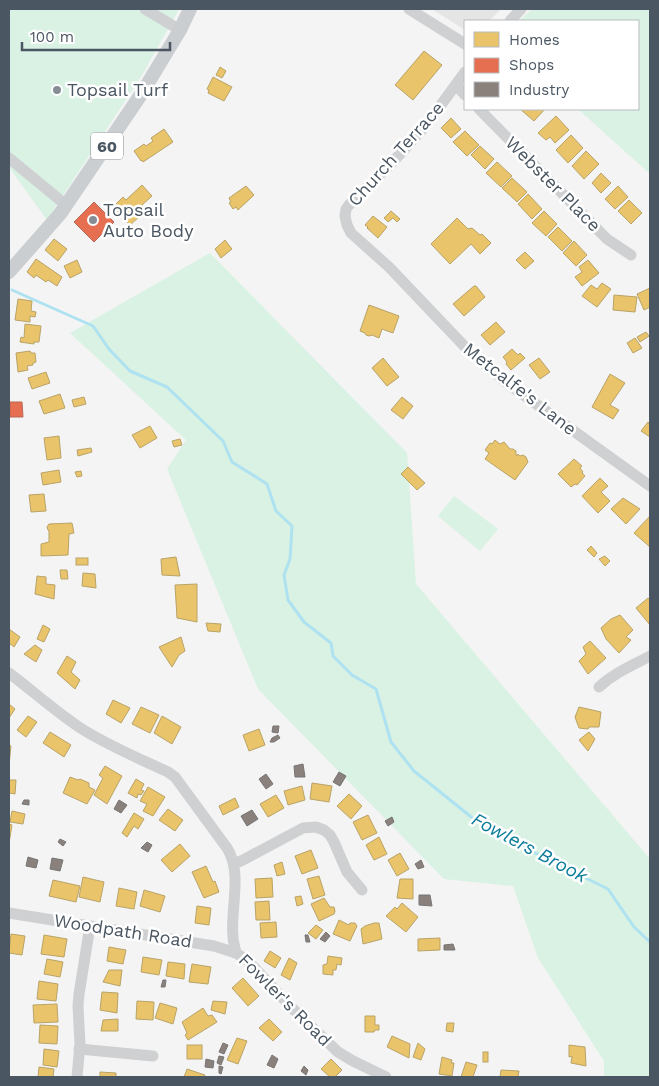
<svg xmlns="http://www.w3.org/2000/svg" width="659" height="1086" viewBox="0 0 659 1086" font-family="'Work Sans',sans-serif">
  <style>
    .education { fill: #e6e5e6 }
    .green { fill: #d9f2e3 }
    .homes { fill: #e9c46a; stroke: #b9a367 }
    .shops { fill: #e76f51; stroke: #b86856 }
    .industry { fill: #8a817c; stroke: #777474 }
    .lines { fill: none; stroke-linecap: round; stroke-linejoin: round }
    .stream { stroke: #aee2f0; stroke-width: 3 }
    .minor { stroke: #ced0d2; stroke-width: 11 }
    .major { stroke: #caced1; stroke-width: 14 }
    .poi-dot { fill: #868d94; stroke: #fff; stroke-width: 2 }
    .labels { text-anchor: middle; stroke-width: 5; stroke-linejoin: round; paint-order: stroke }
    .shield { fill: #fff; stroke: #808990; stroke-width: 1 }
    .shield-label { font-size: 16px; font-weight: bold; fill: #4a5661 }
    .poi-label { font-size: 18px; fill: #4a5661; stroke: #fff; text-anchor: start }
    .street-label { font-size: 18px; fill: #4a5661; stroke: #fff }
    .water-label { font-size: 19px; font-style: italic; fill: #0c7c9b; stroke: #fff }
  </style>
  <rect width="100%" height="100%" fill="#f4f4f4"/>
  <polygon class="education" points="432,9 501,9 489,21 465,21 465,30"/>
  <g class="green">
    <polygon points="9,9 179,9 142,75 47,220 9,167"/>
    <polygon points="532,9 650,9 650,174 578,109 638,109 638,21 519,21"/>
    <polygon points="210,253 407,453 416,584 650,859 650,1077 604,1077 604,1061 538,958 513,886 444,879 258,689 167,469 186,440 70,333"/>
    <polygon points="454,496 498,529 480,551 438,516"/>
  </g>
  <g class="homes">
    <polygon points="424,51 442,65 413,100 395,85"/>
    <polygon points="220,67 226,71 222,78 216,75"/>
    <polygon points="213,77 232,87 224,101 208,93 209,90 207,89"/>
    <polygon points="520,109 545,109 534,121"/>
    <polygon points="556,116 569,130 555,143 550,137 546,140 538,133"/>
    <polygon points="451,118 461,129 451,138 441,128"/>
    <polygon points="164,129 173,142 143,162 142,160 141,161 134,151 144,144 146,146 153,141 151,138"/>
    <polygon points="465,131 479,145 467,156 453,142"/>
    <polygon points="571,135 583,148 568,163 556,150"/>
    <polygon points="480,146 494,159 485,169 471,155"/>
    <polygon points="586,151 599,164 584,179 572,166"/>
    <polygon points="497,162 512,176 501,187 486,173"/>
    <polygon points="601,173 611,183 601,193 592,183"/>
    <polygon points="512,178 527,192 517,202 502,188"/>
    <polygon points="142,185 152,196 142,205 144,207 138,213 140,216 130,225 113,207 123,197 126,200"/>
    <polygon points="246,186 254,195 238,210 236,207 233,209 229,203 231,202 229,198"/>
    <polygon points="618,186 628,197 615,209 605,199"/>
    <polygon points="528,194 542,209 532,219 518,204"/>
    <polygon points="629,200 642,213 631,224 618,211"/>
    <polygon points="391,211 400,219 397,222 393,218 388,222 384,218"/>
    <polygon points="544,211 557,224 546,236 532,223"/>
    <polygon points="373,216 387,227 378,238 367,228 368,227 365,225"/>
    <polygon points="457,218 468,229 472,228 480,235 482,234 491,243 480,254 471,244 450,264 431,244"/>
    <polygon points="558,227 572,241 562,251 548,237"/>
    <polygon points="54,239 67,249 58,261 45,250"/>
    <polygon points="225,240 232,249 221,258 215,249"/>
    <polygon points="574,241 587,255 576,266 563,253"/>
    <polygon points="525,252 534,261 525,269 516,260"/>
    <polygon points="36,259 62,277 57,286 48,280 46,282 36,275 34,278 27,272"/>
    <polygon points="77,260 82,272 70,278 64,266"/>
    <polygon points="588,260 599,273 582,286 575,277 582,272 579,267"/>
    <polygon points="602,283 611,289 597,307 582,296 591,285 597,289"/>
    <polygon points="474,286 476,286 485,297 464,316 453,304"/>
    <polygon points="650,288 650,307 644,310 637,294"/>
    <polygon points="614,295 637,297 635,312 613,310"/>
    <polygon points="18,299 32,301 31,311 36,312 35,317 30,316 30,322 15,320"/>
    <polygon points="369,305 399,316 393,333 382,329 379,338 372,335 369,336 366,335 365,333 360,331"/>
    <polygon points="496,322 505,332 490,345 481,335"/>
    <polygon points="25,324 41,326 39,342 34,342 34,344 20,342 21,337 24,338"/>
    <polygon points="646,332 649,336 640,342 637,337"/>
    <polygon points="635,338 642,348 633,353 627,343"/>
    <polygon points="512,349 518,355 520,353 525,358 511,370 506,364 507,362 503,357"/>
    <polygon points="30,351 31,353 35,353 36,362 33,363 33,365 27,366 28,370 18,372 16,353"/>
    <polygon points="383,358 399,377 387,386 372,368"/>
    <polygon points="539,358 550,372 540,379 529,365"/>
    <polygon points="46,372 50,383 32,389 28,378"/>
    <polygon points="610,374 625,383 610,405 619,410 613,419 592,407"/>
    <polygon points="60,394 65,408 44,414 39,401"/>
    <polygon points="84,397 86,404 74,407 72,400"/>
    <polygon points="402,397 413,406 403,419 391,410"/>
    <polygon points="648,422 650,425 650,424 650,437 641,431"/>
    <polygon points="150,426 157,438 140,448 132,435"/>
    <polygon points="59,436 61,458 47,460 44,438"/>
    <polygon points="180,439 182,445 174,447 172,441"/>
    <polygon points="495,440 500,444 504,442 510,449 513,449 516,451 516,455 517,456 518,454 520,456 523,455 526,457 528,462 515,480 485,459 489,453 485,450 490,443 492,444"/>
    <polygon points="91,448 92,452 78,456 77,450"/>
    <polygon points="574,459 582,466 580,468 583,472 582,473 585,476 577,485 575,484 571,487 558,474"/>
    <polygon points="408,467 425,483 417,490 401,474"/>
    <polygon points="59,470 61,482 43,485 41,473"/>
    <polygon points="81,471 82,476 77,477 75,472"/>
    <polygon points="600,478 608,486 601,492 610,501 598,513 582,496"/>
    <polygon points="44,494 46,511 31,512 29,495"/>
    <polygon points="623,498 640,509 626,524 611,509"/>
    <polygon points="650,516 650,547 634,533"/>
    <polygon points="72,523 74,533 69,534 68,555 41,556 41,544 49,542 49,531 48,530 47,527 49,524"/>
    <polygon points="591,546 597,553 594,557 587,550"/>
    <polygon points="605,556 610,561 605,566 599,559"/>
    <polygon points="176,557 180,576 162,575 161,559"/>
    <rect x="76" y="558" width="12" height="7"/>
    <polygon points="60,570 67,570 68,579 61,579"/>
    <polygon points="83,573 95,574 96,588 82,586"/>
    <polygon points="37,576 46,577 46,584 55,585 54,599 35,594"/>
    <polygon points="197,584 197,622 177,618 175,585"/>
    <polygon points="648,598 650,600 650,625 636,608"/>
    <polygon points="620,615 633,630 626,637 631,640 619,653 606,639 601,628 611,619"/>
    <polygon points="206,623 221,624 220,632 208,631"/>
    <polygon points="43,625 50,629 44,642 37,639"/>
    <polygon points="9,629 20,637 14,647 9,643"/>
    <polygon points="181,637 185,651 179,655 172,667 159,647"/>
    <polygon points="590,641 606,658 588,674 579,661 586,654 583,647"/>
    <polygon points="35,645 42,650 36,662 24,654"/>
    <polygon points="67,656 76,662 71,672 80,680 75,689 57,673"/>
    <polygon points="113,700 130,708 121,723 106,714"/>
    <polygon points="9,704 15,709 9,718"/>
    <polygon points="141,707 159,715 150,733 132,724"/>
    <polygon points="579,707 601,712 599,727 589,727 588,729 579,728 575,717"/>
    <polygon points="28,716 37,722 26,737 17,730"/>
    <polygon points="162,716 181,727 172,744 154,733"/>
    <polygon points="259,729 265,745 249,751 243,735"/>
    <polygon points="50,732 71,745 64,757 43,743"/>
    <polygon points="589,732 595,739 588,751 579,740"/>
    <polygon points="9,745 11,746 9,765"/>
    <polygon points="105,766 122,776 107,804 94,795 103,778 99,775"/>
    <polygon points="70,777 78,780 80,779 89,783 89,787 95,790 87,804 63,793"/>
    <polygon points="136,779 144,784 141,790 144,791 141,795 138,794 137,798 128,793"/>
    <polygon points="9,780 16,780 15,794 9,793"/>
    <polygon points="312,783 332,786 329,802 310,799"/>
    <polygon points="302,786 305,800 288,805 284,791"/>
    <polygon points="148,787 165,797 153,816 143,811 147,804 140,801"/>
    <polygon points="349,794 362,806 351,819 337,806"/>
    <polygon points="276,795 284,808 268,817 260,804"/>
    <polygon points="235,798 239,807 223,815 219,806"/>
    <polygon points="168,809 183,820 175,831 159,820"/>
    <polygon points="12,811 25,814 23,824 10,822"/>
    <polygon points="134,813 144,819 138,829 134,826 127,837 122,833"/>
    <polygon points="368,815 377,833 362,840 353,822"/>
    <polygon points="9,824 12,825 9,843"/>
    <polygon points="379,837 387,854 374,860 366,845"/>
    <polygon points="180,844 190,856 172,872 161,860"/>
    <polygon points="311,850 318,868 302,874 295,856"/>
    <polygon points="400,853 409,869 397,876 388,860"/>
    <polygon points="282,862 285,874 277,876 274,865"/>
    <polygon points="206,866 213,882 215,881 219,892 204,898 192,872"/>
    <polygon points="319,876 325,895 313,899 307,879"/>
    <polygon points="83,877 104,882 100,902 79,897"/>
    <polygon points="272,878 273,897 256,898 255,879"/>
    <polygon points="400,879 413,879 413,899 397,898"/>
    <polygon points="53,880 80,886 76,902 49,896"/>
    <polygon points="119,888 137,892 134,909 116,906"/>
    <polygon points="144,890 165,896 160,912 140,906"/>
    <polygon points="301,896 303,904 297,906 295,897"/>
    <polygon points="324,898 330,907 334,907 335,911 334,914 319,921 311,904"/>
    <polygon points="269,901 270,920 256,920 255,902"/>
    <polygon points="402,903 418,917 406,932 386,916 395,907 397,909"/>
    <polygon points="197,906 211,908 209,925 195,923"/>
    <polygon points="339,920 349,925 350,923 355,923 357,926 350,941 333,934"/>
    <polygon points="276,922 277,937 261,938 260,923"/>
    <polygon points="374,923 379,923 382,939 363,944 361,929 365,926"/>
    <polygon points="316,925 323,930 316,939 308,933"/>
    <polygon points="11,934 25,936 22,955 9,953"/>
    <polygon points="44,935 67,939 64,957 41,954"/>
    <polygon points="440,938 440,950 418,951 418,939"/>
    <polygon points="109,947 126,950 123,964 107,961"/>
    <polygon points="270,951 281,958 275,968 264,961"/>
    <polygon points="328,956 342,958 341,965 337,964 336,970 333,970 333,975 323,974 323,965 327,964"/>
    <polygon points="143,957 162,960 159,975 141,972"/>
    <polygon points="289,958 297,963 290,980 281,975"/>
    <polygon points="47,959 63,962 60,977 44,974"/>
    <polygon points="168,962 185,964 184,979 166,976"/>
    <polygon points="192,964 211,967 208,984 189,982"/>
    <polygon points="109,970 122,970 120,986 103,982"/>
    <polygon points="243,978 259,996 248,1006 232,988"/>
    <polygon points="39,981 58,984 56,1001 37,999"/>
    <polygon points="102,992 118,993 117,1013 100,1010"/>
    <polygon points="137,1001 154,1002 153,1020 136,1019"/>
    <polygon points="213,1001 227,1002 225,1014 211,1010"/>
    <polygon points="160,1003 177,1008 173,1024 155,1018"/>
    <polygon points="57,1004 58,1022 34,1023 33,1005"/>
    <polygon points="203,1008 208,1016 212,1015 217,1022 188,1040 185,1035 187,1033 182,1022"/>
    <polygon points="365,1016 375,1016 375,1025 379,1025 379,1030 375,1030 374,1032 365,1032"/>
    <polygon points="118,1019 118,1031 101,1031 103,1020"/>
    <polygon points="269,1019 282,1032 273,1041 259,1028"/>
    <polygon points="447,1023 454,1023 453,1032 446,1031"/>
    <polygon points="40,1025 58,1026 57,1044 39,1043"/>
    <polygon points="392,1036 410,1044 409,1058 387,1047"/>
    <polygon points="237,1038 247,1041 238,1064 227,1060"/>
    <polygon points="418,1043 425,1049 421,1060 413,1057"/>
    <rect x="187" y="1045" width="15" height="14"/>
    <polygon points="569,1045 585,1047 586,1066 571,1063 572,1056 569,1057"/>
    <polygon points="44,1049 59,1051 57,1067 43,1065"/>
    <rect x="483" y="1052" width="5" height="10"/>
    <polygon points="442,1057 452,1060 451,1063 454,1063 452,1076 439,1074"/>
    <polygon points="331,1059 342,1070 335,1077 330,1077 321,1069"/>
    <polygon points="466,1062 477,1065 473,1077 461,1077"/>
    <polygon points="39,1067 54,1069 53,1077 38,1077"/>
    <polygon points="187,1069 205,1075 204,1077 184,1077"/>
    <polygon points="501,1070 519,1071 518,1077 500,1077"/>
    <polygon points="100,1072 116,1073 116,1077 100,1077"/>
  </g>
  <g class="shops">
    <polygon points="94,202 114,222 94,242 74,222"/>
    <polygon points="10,402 22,402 23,417 10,417"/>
  </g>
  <g class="industry">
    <polygon points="273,726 279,726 278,733 272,732"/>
    <polygon points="278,735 280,738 274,742 270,742 272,738"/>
    <polygon points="303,764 305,777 295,777 294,766"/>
    <polygon points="339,772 346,776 340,786 333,782"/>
    <polygon points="266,774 273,784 266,789 259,779"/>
    <polygon points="24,800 29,800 29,805 22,804"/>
    <polygon points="119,800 127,805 121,813 114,809"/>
    <polygon points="252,810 258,819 247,826 241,816"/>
    <polygon points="392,817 394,822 388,826 385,821"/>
    <polygon points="60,839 66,842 63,846 58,842"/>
    <polygon points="147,842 152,845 148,852 141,848"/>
    <polygon points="28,857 38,860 36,868 26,866"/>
    <polygon points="52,858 63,860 60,871 50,869"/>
    <polygon points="421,860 424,867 418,869 415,864"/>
    <polygon points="419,895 430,895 432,906 419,905"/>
    <polygon points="326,932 330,936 325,942 320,939"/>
    <polygon points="305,935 308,935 310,942 306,942"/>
    <polygon points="453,944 455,950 444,950 444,945"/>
    <polygon points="163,980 166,980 165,987 161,987"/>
    <polygon points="223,1043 228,1045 224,1054 219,1052"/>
    <polygon points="272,1055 278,1059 274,1068 267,1065"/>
    <polygon points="219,1056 224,1057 221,1065 217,1063"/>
    <polygon points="206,1059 214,1061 213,1068 205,1067"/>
    <polygon points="219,1066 223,1067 221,1074 219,1073"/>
    <polygon points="304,1066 308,1070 306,1075 301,1071"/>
  </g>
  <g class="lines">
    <polyline class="stream" points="12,290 93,326 109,349 130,371 167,387 223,441 232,462 267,484 276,511 292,526 290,559 284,575 288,600 304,622 331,643 333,656 352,675 376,689 391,742 414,771 475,820 513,842 608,889 634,927 650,942"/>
    <g class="minor">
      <polyline points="145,9 180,30"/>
      <polyline points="409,9 465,44"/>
      <polyline points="510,21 521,9"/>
      <polyline points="465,72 427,124 391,164 349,205 346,209 345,216 347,225 351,233 389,267 468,350 507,383 650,486"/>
      <polyline points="456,85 465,95"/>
      <polyline points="479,109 607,239 631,255"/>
      <polyline points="9,158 66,205"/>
      <path d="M9,673c24,18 47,39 73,56 27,17 56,29 86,43l7,5 52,71c16,25 3,61 6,89 0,5 2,10 3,16l12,8 44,47 46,44 15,9 33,16"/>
      <path d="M599,687c15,-14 34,-22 51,-31"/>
      <polyline points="234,864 243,860 303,828 316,827 324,830 330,835 334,842 347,872 362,890"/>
      <polyline points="9,913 214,946 236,953"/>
      <polyline points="79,1049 153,1056"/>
      <polyline points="77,1077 80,1044 78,1006 79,994 90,926"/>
    </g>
    <polyline class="major" points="9,272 60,214 142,93 180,30 190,9"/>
  </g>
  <g class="poi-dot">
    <circle cx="57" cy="90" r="5"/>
    <circle cx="93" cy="220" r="5"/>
  </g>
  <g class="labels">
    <rect class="shield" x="91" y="132.5" width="32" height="27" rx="4"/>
    <g class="shield-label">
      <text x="107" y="152">60</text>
    </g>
    <g class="poi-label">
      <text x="67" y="96">Topsail Turf</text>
      <text x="103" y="216">Topsail<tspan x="103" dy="21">Auto Body</tspan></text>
    </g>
    <g class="street-label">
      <text transform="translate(396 154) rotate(-48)" y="6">Church Terrace</text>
      <text transform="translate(553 184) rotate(45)" y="6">Webster Place</text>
      <text transform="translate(520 389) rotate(38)" y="6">Metcalfe's Lane</text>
      <text transform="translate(123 931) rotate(9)" y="6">Woodpath Road</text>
      <text transform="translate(285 1000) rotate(45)" y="6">Fowler's Road</text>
    </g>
    <g class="water-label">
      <text transform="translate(530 847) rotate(28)" y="7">Fowlers Brook</text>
    </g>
  </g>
  <rect width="659" height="1086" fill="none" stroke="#4a5661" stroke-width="20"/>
  <rect x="464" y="20" width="175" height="90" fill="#ffffff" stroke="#b7bbc0"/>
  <rect x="474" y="32" width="25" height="15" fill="#e9c46a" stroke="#b7bbc0"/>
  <text x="509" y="45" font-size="15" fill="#4a5661">Homes</text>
  <rect x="474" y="58" width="25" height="15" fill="#e76f51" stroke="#b7bbc0"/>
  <text x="509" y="70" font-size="15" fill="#4a5661">Shops</text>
  <rect x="474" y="82" width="25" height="15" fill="#8a817c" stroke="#b7bbc0"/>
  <text x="509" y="95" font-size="15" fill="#4a5661">Industry</text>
  <path d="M22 42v8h148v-8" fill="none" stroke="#4a5661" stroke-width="2.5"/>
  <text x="30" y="42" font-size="15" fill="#4a5661" stroke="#ffffff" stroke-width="4" paint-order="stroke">100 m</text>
</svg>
